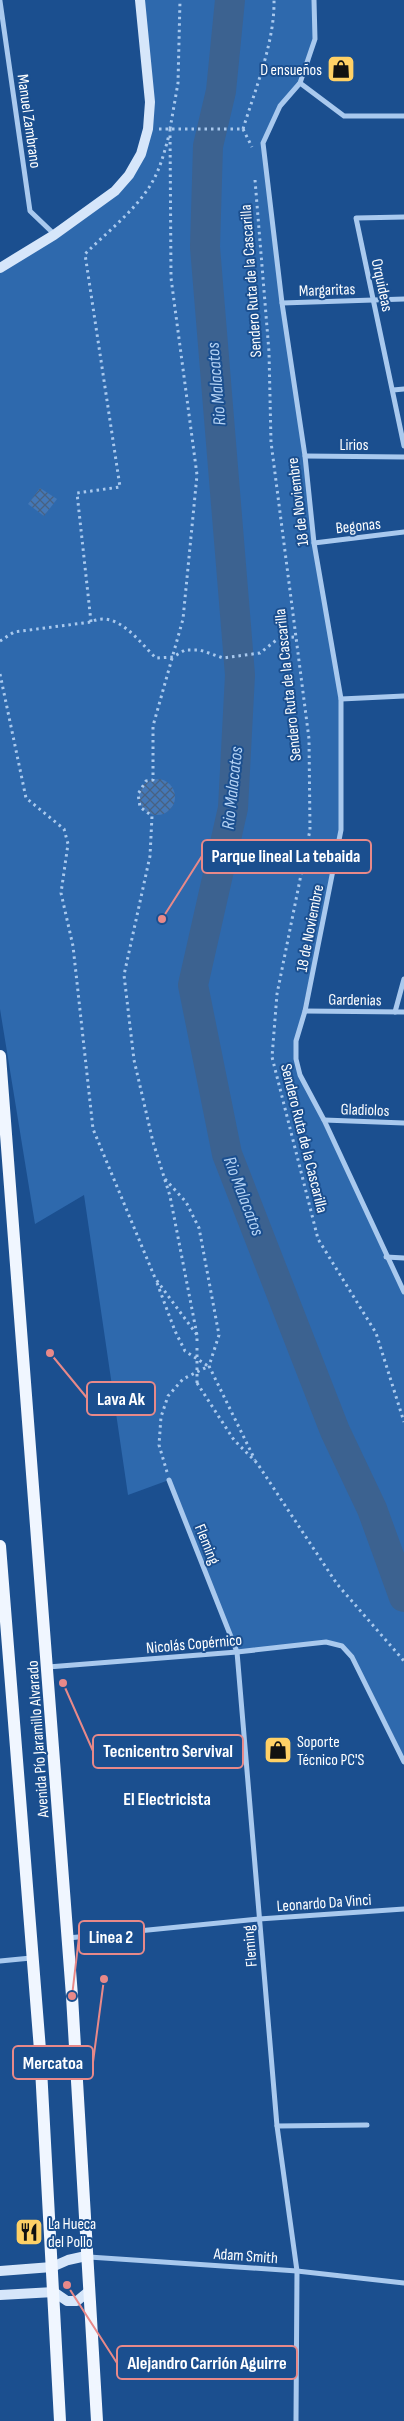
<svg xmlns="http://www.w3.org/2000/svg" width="404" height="2421" viewBox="0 0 404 2421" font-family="'Sofia Sans Condensed',sans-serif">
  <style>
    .green { fill: #2e69ad }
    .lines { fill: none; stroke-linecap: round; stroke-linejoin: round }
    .river { stroke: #3c6290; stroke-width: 30 }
    .building { fill: url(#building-cross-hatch) }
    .path { stroke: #a9c9ee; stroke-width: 3; stroke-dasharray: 2.5 4; stroke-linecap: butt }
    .street { stroke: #a9c9ee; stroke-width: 5 }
    .secondary { stroke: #d6e6fa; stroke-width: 10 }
    .primary { stroke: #f0f6ff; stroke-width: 12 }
    .path-bridge { stroke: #a9c9ee; stroke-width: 3; stroke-dasharray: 2.5 4; stroke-linecap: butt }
    .labels { text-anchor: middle; stroke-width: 4; stroke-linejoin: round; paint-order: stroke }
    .poi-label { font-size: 16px; fill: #fff; stroke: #1b4f8f; text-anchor: start }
    .street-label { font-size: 16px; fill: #fff; stroke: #1b4f8f }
    .water-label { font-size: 18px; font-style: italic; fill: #b5d3f5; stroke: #1b4f8f }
    .neighbourhood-label { font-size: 18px; font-weight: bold; fill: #fff; stroke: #1b4f8f }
    .leader { fill: none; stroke: #e88989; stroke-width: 2 }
    .callout-dot { fill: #e88989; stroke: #1b4f8f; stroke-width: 2 }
    .callout { fill: #1b4f8f; stroke: #e88989; stroke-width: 2 }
    .callout-label { font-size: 18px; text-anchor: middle; font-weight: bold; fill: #fff }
  </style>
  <defs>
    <pattern id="building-cross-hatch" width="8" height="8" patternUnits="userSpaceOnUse" patternTransform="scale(1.25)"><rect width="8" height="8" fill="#4478b7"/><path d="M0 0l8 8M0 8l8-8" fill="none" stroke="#486282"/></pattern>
  </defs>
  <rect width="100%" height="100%" fill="#1b4f8f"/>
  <polygon class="green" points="140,0 314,0 315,39 310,63 300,83 280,106 263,143 314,543 341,699 341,830 296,1041 300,1075 404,1292 404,1762 352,1657 342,1646 325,1642 237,1652 169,1480 128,1495 84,1195 35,1224 0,1009 0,268 129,175 148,129"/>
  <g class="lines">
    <polyline class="river" points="230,0 221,91 208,146 205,247 240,675 233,808 193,985 227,1154 335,1431 372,1509 404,1597"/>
  </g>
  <g class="building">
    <polygon points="40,488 57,499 44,516 28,504"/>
    <circle cx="157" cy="797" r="18"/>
  </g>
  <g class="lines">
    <g class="path">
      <polyline points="159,129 243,129"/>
      <polyline points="170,129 171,278 197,475 183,619 153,726 153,780 146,781 138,794 140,807 152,816 150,856 124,975 134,1060 153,1142 170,1196 197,1335"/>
      <polyline points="170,129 178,83 180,0"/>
      <polyline points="243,129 252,147"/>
      <path d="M243,129c12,-39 32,-88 31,-129"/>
      <polyline points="255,180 269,352 271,442 309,739 310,830 277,994 272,1057 318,1239 376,1333 404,1422"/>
      <path d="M91,622l-14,-129 43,-6 -35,-233c21,-21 46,-40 63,-65 11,-16 16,-35 21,-54"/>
      <path d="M0,641l14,-9 77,-10c26,-13 48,20 65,36l17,-1 12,-7h15l23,8 37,-5 19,-15 16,-1"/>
      <polyline points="0,674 26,798 64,829 68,844 61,893 73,946 93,1129 155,1278 197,1335 197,1345"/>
      <polyline points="165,1179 186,1202 199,1228 219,1335 209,1366 255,1460"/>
      <polyline points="157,1283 175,1331 185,1351 208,1366"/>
      <polyline points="197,1383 234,1440 257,1463 337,1584 404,1661"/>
      <polyline points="167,1472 159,1445 161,1417 168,1396 183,1379 209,1366"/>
    </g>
    <g class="street">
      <polyline points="314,0 315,39 300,83 280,106 263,143 282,303 305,456 314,543 341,699 341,830 305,1011 296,1041 296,1059 300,1075 324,1120 404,1292"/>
      <polyline points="0,1 30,211 54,234"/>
      <polyline points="300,83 344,116 404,116"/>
      <polyline points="404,217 356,218 404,446"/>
      <polyline points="282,303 404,299"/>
      <polyline points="393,390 404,389"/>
      <polyline points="305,456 404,457"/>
      <polyline points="314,543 404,532"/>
      <polyline points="341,699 404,696"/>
      <polyline points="305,1011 404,1012"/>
      <polyline points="395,1012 404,979"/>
      <polyline points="324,1120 404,1123"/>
      <polyline points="386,1257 404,1258"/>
      <polyline points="169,1480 237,1652 277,2126 297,2271 296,2421"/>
      <polyline points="48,1667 237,1652 326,1642 342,1646 352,1657 404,1762"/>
      <polyline points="68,1938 259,1919 404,1909"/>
      <polyline points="0,1961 31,1958"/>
      <polyline points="277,2126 367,2125"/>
      <polyline points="89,2257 297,2271 404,2283"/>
    </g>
    <g class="secondary">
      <polyline points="0,268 54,235 115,191 129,175 141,154 148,129 150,102 140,0"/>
      <polyline points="0,2271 52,2267 68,2260 86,2256"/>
      <polyline points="0,2295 54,2292 67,2301 77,2301 88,2292"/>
    </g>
    <g class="primary">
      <polyline points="0,1056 72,1996 97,2421"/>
      <polyline points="0,1546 40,2050 60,2421"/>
    </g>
    <polyline class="path-bridge" points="197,1383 197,1345"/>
  </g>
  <defs>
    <symbol id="shop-square" viewBox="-11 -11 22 22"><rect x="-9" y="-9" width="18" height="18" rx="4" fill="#ffd166" stroke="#1b4f8f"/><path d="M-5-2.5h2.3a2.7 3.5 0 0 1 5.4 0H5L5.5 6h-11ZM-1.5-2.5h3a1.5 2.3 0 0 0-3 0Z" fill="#111"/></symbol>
    <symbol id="restaurant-square" viewBox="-11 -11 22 22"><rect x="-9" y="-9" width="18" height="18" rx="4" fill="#ffd166" stroke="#1b4f8f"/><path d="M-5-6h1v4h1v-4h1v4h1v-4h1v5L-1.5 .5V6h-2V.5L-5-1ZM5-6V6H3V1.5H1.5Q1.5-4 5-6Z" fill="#111"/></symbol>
  </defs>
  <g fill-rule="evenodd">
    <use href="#shop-square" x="325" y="53" width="32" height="32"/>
    <use href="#shop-square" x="262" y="1734" width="32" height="32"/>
    <use href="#restaurant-square" x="13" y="2216" width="32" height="32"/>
  </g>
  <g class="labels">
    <g class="poi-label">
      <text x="322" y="75" text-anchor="end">D ensueños</text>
      <text x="297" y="1747">Soporte<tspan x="297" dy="18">Técnico PC'S</tspan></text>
      <text x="48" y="2229">La Hueca<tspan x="48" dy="18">del Pollo</tspan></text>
    </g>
    <g class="street-label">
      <text transform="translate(30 121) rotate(82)" y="6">Manuel Zambrano</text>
      <text transform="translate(250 281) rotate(-94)" y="6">Sendero Ruta de la Cascarilla</text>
      <text transform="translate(383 285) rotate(78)" y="6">Orquideas</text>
      <text transform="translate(327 289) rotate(-2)" y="6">Margaritas</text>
      <text x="354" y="450">Lirios</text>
      <text transform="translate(297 502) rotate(-97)" y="6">18 de Noviembre</text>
      <text transform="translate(358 525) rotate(-6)" y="6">Begonas</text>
      <text transform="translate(287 685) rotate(-96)" y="6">Sendero Ruta de la Cascarilla</text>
      <text transform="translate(309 928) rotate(-79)" y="6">18 de Noviembre</text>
      <text transform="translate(355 999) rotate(1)" y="6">Gardenias</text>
      <text transform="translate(365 1109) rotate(2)" y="6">Gladiolos</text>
      <text transform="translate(305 1138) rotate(76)" y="6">Sendero Ruta de la Cascarilla</text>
      <text transform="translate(208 1544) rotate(68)" y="6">Fleming</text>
      <text transform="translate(194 1643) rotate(-5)" y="6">Nicolás Copérnico</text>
      <text transform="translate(37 1739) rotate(-94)" y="6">Avenida Pío Jaramillo Alvarado</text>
      <text transform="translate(324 1902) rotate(-4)" y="6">Leonardo Da Vinci</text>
      <text transform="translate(249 1946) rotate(-95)" y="6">Fleming</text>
      <text transform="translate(246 2255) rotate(4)" y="6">Adam Smith</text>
    </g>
    <g class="water-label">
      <text transform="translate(216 384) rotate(-95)" y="6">Rio Malacatos</text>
      <text transform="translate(232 788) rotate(-84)" y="6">Rio Malacatos</text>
      <text transform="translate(244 1196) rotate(69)" y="6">Rio Malacatos</text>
    </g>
    <g class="neighbourhood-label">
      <text x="167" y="1805">El Electricista</text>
    </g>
  </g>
  <path class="leader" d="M162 919L202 856M50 1353L87 1398M63 1683L93 1751M72 1996L79 1937M104 1979L93 2062M67 2285L117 2363"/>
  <g class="callout-dot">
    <circle cx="162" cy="919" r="5"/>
    <circle cx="50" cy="1353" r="5"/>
    <circle cx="63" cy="1683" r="5"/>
    <circle cx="72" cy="1996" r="5"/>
    <circle cx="104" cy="1979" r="5"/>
    <circle cx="67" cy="2285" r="5"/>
  </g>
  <g class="callout">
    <rect x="202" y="840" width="169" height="33" rx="5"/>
    <rect x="87" y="1382" width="68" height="33" rx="5"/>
    <rect x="93" y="1735" width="150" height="33" rx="5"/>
    <rect x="79" y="1921" width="65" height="33" rx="5"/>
    <rect x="13" y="2046" width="80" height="33" rx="5"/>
    <rect x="117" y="2346" width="180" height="33" rx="5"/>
  </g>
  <g class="callout-label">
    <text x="286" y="862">Parque lineal La tebaida</text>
    <text x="121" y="1405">Lava Ak</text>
    <text x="168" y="1757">Tecnicentro Servival</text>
    <text x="111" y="1943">Linea 2</text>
    <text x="53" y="2069">Mercatoa</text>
    <text x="207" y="2369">Alejandro Carrión Aguirre</text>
  </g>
</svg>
